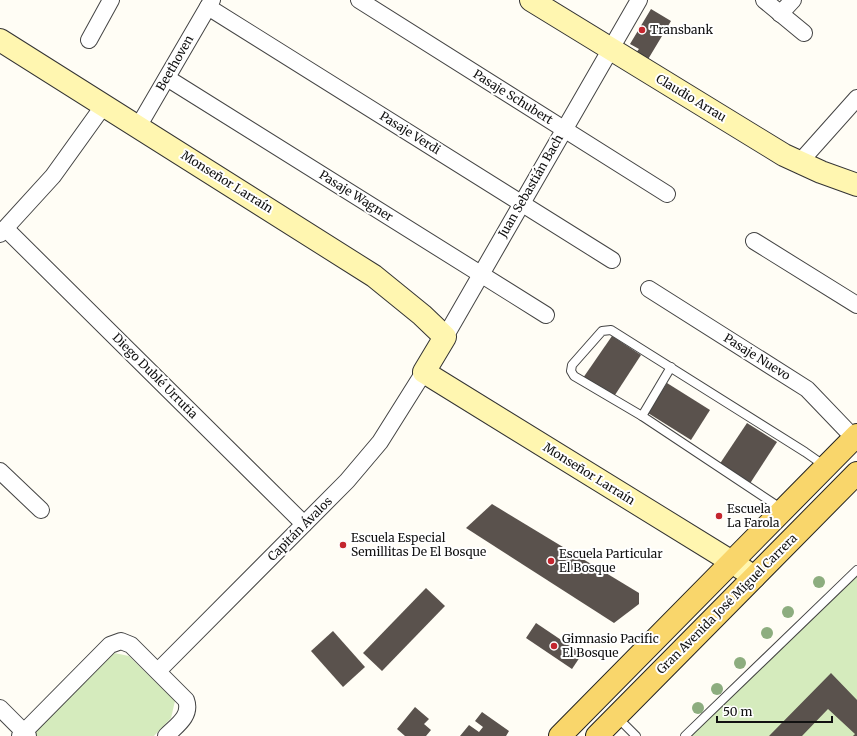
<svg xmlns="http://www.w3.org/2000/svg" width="857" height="736" viewBox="0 0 857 736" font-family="Merriweather,serif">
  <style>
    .green { fill: #d5ebbd }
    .building { fill: #5a524d }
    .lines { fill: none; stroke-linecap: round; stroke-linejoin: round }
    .lane-casing { stroke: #444; stroke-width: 10 }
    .street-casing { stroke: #444; stroke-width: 18 }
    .secondary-casing { stroke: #333; stroke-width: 24 }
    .primary-casing { stroke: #222; stroke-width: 24 }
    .lane { stroke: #fff; stroke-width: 8 }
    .street { stroke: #fff; stroke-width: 16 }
    .secondary { stroke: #fff6b0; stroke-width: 22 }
    .primary { stroke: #f9d66b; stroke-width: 22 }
    .tree { fill: #8dad7f }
    .poi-dot { fill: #c4262e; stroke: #fff; stroke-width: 1.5 }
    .labels { text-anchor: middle; stroke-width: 4; stroke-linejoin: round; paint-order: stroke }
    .poi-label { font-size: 12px; fill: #111; stroke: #fff; text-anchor: start }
    .street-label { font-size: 12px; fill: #111; stroke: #fff }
  </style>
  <rect width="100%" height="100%" fill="#fffdf5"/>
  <g class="green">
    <polygon points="857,570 857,736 685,736"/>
    <polygon points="114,653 129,656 175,701 171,718 154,736 31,736"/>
  </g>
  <g class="building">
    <polygon points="651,9 671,21 647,61 635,54 639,49 630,44"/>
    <polygon points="612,336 641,355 613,398 583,378"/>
    <polygon points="667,383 710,410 691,440 648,413"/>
    <polygon points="747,423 777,442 749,485 719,465"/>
    <polygon points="492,504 639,593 639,604 614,623 466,528"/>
    <polygon points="426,588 445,606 382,671 363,653"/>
    <polygon points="536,623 582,654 572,669 526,638"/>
    <polygon points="333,631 365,667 343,687 311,651"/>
    <polygon points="831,673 857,700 857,736 853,736 855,734 828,709 802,736 769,736"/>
    <polygon points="415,707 429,719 424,724 431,730 426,736 405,736 397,729"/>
    <polygon points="482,712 509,731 506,736 460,736 469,725 479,732 483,727 475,721"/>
  </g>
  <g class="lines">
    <defs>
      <g id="lane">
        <polyline points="642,416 671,367"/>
        <polyline points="782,509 642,416 574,376 571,371 572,365 602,331 611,330 805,452 825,466"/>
        <polyline points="617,717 636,736"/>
        <polyline points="685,736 857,570"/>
      </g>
      <g id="street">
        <polyline points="359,0 667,194"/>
        <polyline points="764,0 804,33"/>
        <polyline points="208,7 612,260"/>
        <polyline points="780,14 793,0"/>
        <polyline points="89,40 111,0"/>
        <polyline points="167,78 546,315"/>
        <polyline points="138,127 212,0"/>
        <polyline points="799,163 857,98"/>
        <polyline points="6,229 304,524"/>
        <polyline points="0,234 53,176 104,105"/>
        <polyline points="754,241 857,305"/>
        <polyline points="649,289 807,389 854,438"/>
        <polyline points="445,337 639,0"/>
        <polyline points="0,471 41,510"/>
        <polyline points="158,671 347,481 380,442 424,372"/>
        <polyline points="0,708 28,736"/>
        <path d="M20,736l90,-91 11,-4 10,4 55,55c6,16 -10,26 -20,36"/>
      </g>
      <g id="secondary">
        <polyline points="531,0 784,155 821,172 857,185"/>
        <polyline points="0,40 374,276 422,315 445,337 424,372 732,562 754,577"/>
      </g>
      <g id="primary">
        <polyline points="560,736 857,435"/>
        <polyline points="597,736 857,473"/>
      </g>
    </defs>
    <use href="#lane" class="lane-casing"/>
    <use href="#street" class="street-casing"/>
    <use href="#secondary" class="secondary-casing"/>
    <use href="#primary" class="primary-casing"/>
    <use href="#lane" class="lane"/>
    <use href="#street" class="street"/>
    <use href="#secondary" class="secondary"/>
    <use href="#primary" class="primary"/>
  </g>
  <g class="tree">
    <circle cx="819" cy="582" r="6"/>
    <circle cx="788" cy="612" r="6"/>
    <circle cx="767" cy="633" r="6"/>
    <circle cx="740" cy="663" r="6"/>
    <circle cx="717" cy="689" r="6"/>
    <circle cx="698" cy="708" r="6"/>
  </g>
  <g class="poi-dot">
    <circle cx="642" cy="30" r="4"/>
    <circle cx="719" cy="516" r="4"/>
    <circle cx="343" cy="545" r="4"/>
    <circle cx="551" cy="561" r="4"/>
    <circle cx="554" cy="646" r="4"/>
  </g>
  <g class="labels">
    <g class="poi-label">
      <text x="650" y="34">Transbank</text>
      <text x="727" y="513">Escuela<tspan x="727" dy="14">La Farola</tspan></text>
      <text x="351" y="542">Escuela Especial<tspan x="351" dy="14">Semillitas De El Bosque</tspan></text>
      <text x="559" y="558">Escuela Particular<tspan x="559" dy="14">El Bosque</tspan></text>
      <text x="562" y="643">Gimnasio Pacific<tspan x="562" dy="14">El Bosque</tspan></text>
    </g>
    <g class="street-label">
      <text transform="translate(175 63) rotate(-60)" y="4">Beethoven</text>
      <text transform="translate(513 97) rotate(32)" y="4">Pasaje Schubert</text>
      <text transform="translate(691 98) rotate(31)" y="4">Claudio Arrau</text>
      <text transform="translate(410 133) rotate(32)" y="4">Pasaje Verdi</text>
      <text transform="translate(227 182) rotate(32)" y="4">Monseñor Larraín</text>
      <text transform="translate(531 186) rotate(-60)" y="4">Juan Sebastián Bach</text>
      <text transform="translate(356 196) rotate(32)" y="4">Pasaje Wagner</text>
      <text transform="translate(757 357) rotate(32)" y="4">Pasaje Nuevo</text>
      <text transform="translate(155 376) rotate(45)" y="4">Diego Dublé Urrutia</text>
      <text transform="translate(589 474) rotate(32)" y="4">Monseñor Larraín</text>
      <text transform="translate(300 529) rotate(-45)" y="4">Capitán Ávalos</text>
      <text transform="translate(727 604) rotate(-45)" y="4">Gran Avenida José Miguel Carrera</text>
    </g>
  </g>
  <path d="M717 716v6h115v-6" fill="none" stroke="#111111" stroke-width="2"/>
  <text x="723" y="716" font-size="12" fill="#111111" stroke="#ffffff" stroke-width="3" paint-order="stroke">50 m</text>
</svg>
